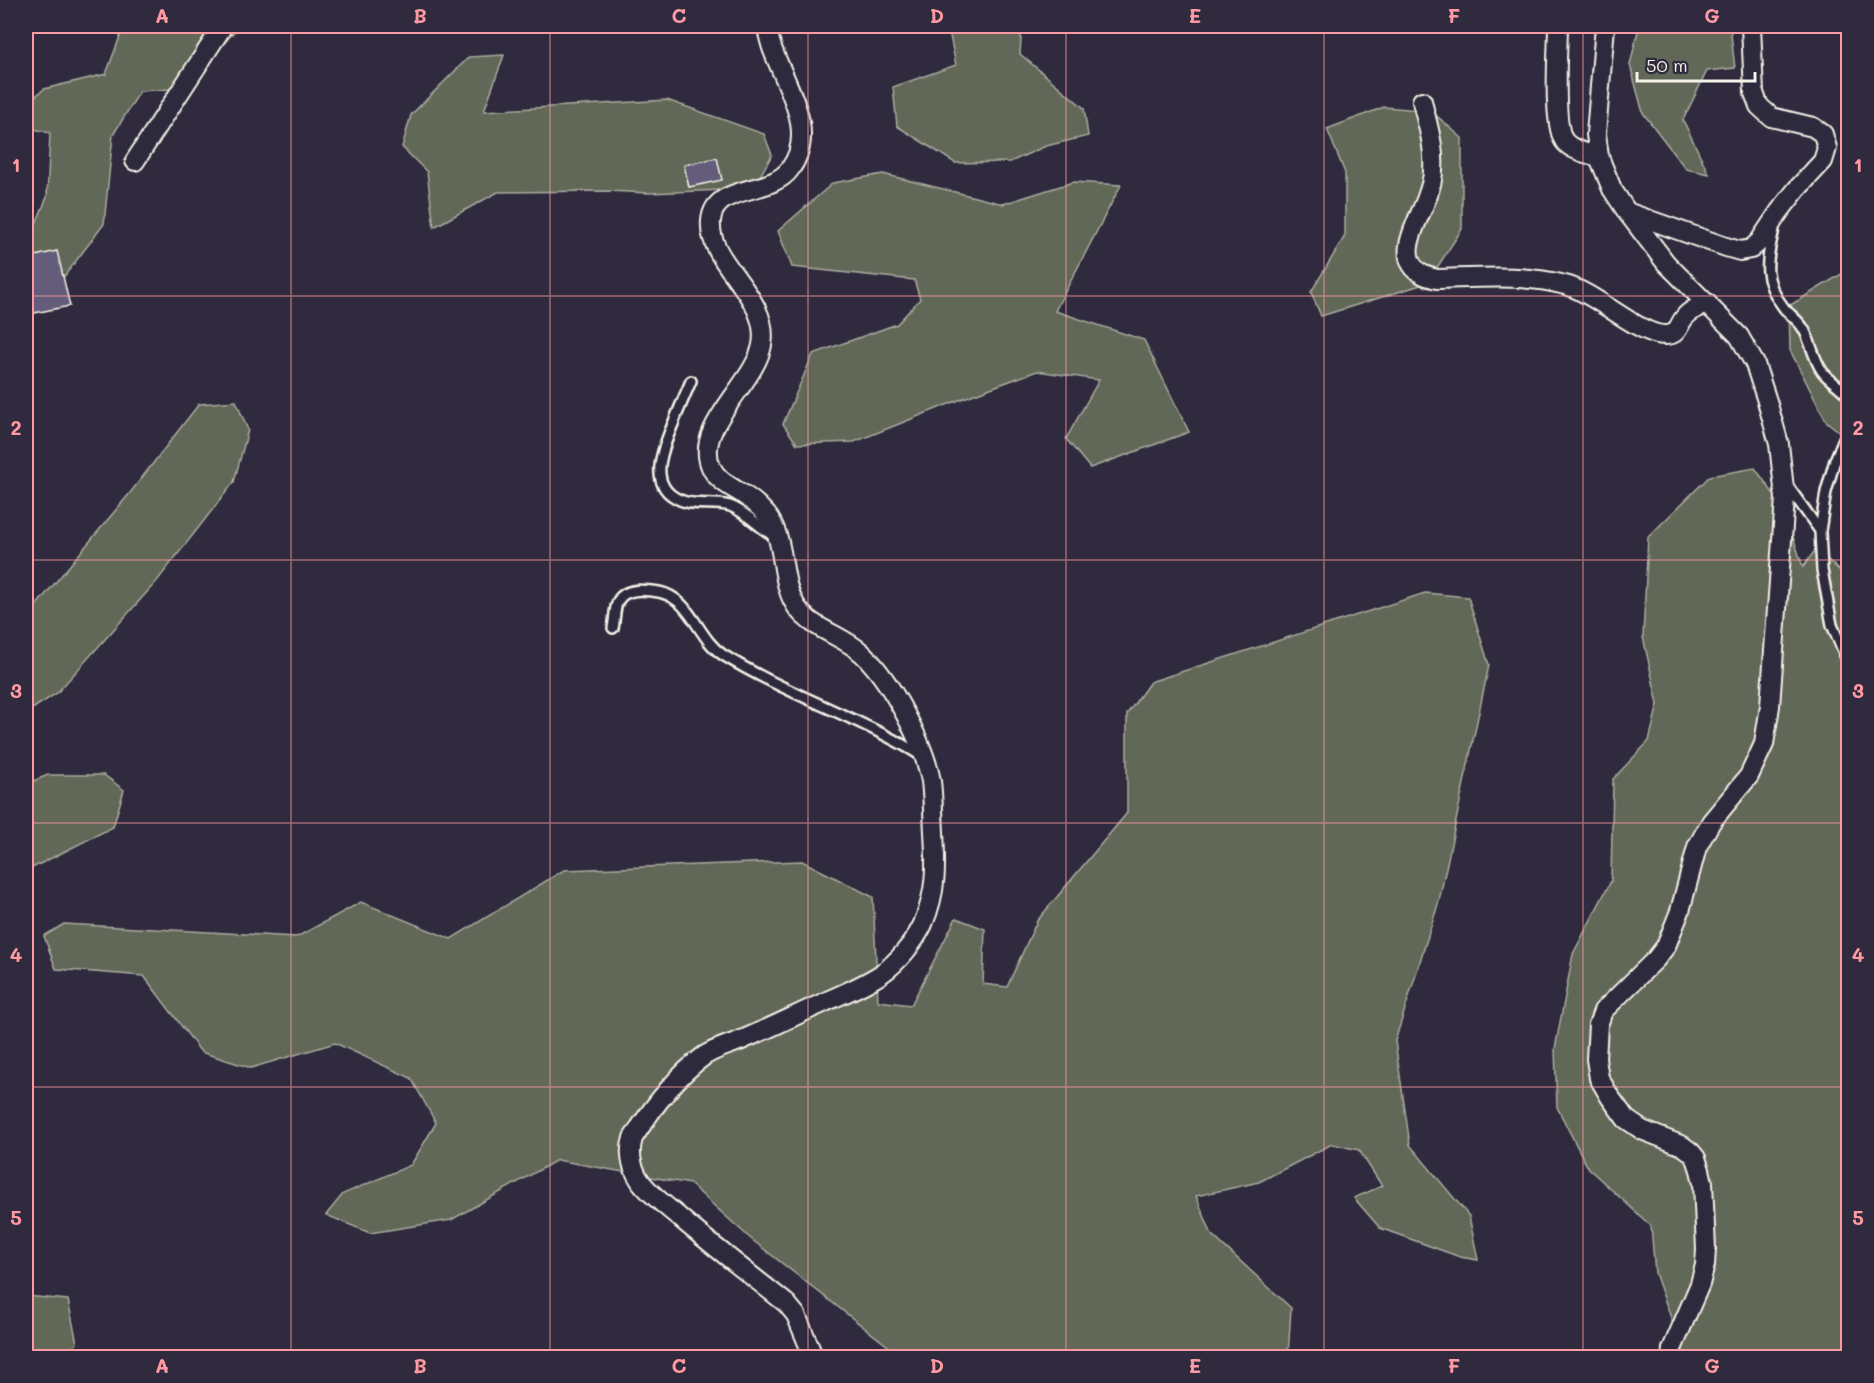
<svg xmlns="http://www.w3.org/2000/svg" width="1874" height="1383" viewBox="0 0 1874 1383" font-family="Mali,sans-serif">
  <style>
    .green { fill: #626759; stroke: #abaca0; stroke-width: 1.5 }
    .building { fill: #645c7a; stroke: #f4f1e8; stroke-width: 1.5 }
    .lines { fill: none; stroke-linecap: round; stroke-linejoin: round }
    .lane-casing { stroke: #f4f1e8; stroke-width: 14 }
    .street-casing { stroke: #f4f1e8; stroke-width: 22 }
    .lane { stroke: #2f2a3d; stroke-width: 9 }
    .street { stroke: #2f2a3d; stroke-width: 18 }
    .grid { fill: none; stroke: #ff9aa2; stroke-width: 1.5; stroke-opacity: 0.55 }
    .neatline { fill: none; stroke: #ff9aa2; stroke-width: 2 }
    .grid-label { font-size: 20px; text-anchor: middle; font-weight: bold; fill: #ff9aa2 }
  </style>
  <rect width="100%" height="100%" fill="#2f2a3d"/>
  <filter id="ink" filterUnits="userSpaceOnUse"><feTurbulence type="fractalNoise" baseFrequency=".0167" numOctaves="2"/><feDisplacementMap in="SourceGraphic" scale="12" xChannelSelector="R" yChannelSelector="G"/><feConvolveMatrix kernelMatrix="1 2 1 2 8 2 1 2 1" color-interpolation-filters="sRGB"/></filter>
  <g filter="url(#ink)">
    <g class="green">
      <polygon points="124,26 239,26 186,88 140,91 113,135 104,224 60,282 39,281 26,259 26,248 47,197 50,133 26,127 26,104 44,89 106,74"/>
      <polygon points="948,26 1022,26 1020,54 1084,108 1088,136 1046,146 1010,162 955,163 897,126 893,87 956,65"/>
      <polygon points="1639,26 1730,26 1735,68 1707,71 1683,120 1709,174 1686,169 1643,113 1630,65"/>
      <polygon points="504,55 484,111 667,100 764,134 772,155 759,178 724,190 649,193 607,191 498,192 434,227 427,172 402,147 411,115 469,57"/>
      <polygon points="1384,107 1431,111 1462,138 1462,229 1427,283 1321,316 1311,292 1345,236 1345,173 1327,129"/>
      <polygon points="883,174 1003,204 1073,182 1121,185 1055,311 1144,340 1189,432 1090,468 1066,439 1099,380 1037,371 969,396 854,442 797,444 783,424 813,354 897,324 920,299 914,280 792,267 778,231 833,183"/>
      <polygon points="1848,270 1848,439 1826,421 1790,350 1789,306"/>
      <polygon points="236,401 248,430 234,482 157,581 57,693 26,713 26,616 30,613 130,493 199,404"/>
      <polygon points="1755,468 1783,507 1803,567 1816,549 1848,578 1848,857 1846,858 1845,896 1848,905 1848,1357 1685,1357 1655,1273 1651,1226 1588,1168 1557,1107 1555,1049 1573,954 1611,881 1613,779 1649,741 1658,704 1643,637 1648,537 1710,476"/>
      <polygon points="1425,593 1468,597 1489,665 1439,901 1395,1041 1410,1145 1469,1216 1478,1260 1460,1257 1380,1228 1354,1198 1382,1186 1359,1150 1332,1144 1259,1182 1196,1196 1212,1235 1291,1308 1288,1357 902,1357 751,1239 690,1184 557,1160 451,1220 370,1233 326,1215 343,1194 411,1165 436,1123 411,1078 335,1043 251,1068 201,1052 144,976 56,969 44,936 64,924 297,937 361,902 451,939 564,870 802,861 873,897 878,1001 911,1005 956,918 985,929 983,984 1007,987 1037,921 1127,813 1127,714 1150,682"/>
      <polygon points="48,775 104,775 124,790 113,827 26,871 26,784"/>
      <polygon points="26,1296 68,1300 77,1343 65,1357 26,1357"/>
    </g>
    <g class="building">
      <polygon points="717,158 722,180 689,187 684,165"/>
      <polygon points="57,251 70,306 34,313 26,276 26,258"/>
    </g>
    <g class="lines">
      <defs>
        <g id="lane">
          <path d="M1774,229c-8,33 -12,51 10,79 6,7 14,12 19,20 8,13 10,30 19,43 7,10 19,15 26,25"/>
          <path d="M691,381c-6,14 -12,28 -18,43 -10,24 -27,62 7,76 16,7 34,1 50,6 17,6 30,23 46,31"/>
          <polyline points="1787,485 1820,531 1822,570 1832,625 1848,662"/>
          <polyline points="1820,531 1826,492 1835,460 1848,429"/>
          <path d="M613,628c2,-8 1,-19 5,-27 7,-14 28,-11 41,-9 32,6 39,47 64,63 63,39 136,62 199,101"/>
        </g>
        <g id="street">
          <path d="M766,26c3,9 4,18 8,27 14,36 43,80 16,116 -19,27 -76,14 -79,52 -4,43 60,75 51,124 -7,39 -69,82 -51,122 6,14 21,20 33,28 8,5 16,12 22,19 22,27 12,68 32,95 16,21 46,27 65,45 28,27 61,89 68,127 2,17 2,34 3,51 2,34 3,59 -11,92 -9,19 -25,38 -42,50 -18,12 -39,20 -58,29 -27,12 -53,25 -79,36 -14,6 -28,9 -40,17 -29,21 -52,52 -71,82 -5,16 -1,31 8,44 10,13 25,24 38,35 35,30 72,58 108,87l9,11 18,43"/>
          <path d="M1558,26c0,22 -6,101 7,116 8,9 24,12 34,15"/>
          <polyline points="1605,26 1596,134 1599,157 1612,189 1627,212 1666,263 1739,336 1755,364 1767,401 1779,444 1785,498 1770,706 1764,744 1749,776 1711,822 1697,847 1680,911 1666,946 1656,959 1603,1011 1598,1025 1596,1059 1599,1078 1610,1097 1626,1119 1642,1130 1683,1146 1691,1152 1696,1158 1700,1170 1703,1183 1706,1249 1705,1265 1700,1284 1672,1349 1671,1358"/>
          <path d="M1422,101c5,22 13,46 11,69 0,8 -3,19 -6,27 -7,22 -36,62 -3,78 4,2 9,3 13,4 42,-1 87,-5 128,6 30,7 76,52 101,50 12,0 12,-9 18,-17 6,-8 15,-11 24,-14"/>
          <polyline points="135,161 223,26"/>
          <polyline points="1627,212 1726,247 1740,251 1751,249 1759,242 1779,212 1797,189 1823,161 1827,148 1823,134 1813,127 1771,117 1759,106 1754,93 1751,26"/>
        </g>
      </defs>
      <use href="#lane" class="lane-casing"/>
      <use href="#street" class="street-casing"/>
      <use href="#lane" class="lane"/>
      <use href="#street" class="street"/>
    </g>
  </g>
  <path class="grid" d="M291,26v1332M550,26v1332M808,26v1332M1066,26v1332M1324,26v1332M1583,26v1332M26,296h1822M26,560h1822M26,823h1822M26,1087h1822"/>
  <rect width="1874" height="1383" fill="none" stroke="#2f2a3d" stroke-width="66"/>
  <path d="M1637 72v9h118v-9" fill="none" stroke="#f4f1e8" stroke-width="3"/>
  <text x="1646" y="72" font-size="18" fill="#f4f1e8" stroke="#2f2a3d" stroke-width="4.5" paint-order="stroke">50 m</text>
  <rect x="33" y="33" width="1808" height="1317" class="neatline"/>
  <g class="grid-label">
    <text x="162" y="23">A</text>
    <text x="420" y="23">B</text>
    <text x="679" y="23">C</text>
    <text x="937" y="23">D</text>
    <text x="1195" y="23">E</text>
    <text x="1454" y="23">F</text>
    <text x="1712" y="23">G</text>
    <text x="16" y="172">1</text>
    <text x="1858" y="172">1</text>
    <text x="16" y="435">2</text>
    <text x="1858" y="435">2</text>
    <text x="16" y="698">3</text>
    <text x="1858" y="698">3</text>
    <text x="16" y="962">4</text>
    <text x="1858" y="962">4</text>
    <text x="16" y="1225">5</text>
    <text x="1858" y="1225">5</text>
    <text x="162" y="1373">A</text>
    <text x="420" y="1373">B</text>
    <text x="679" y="1373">C</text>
    <text x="937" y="1373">D</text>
    <text x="1195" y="1373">E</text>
    <text x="1454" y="1373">F</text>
    <text x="1712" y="1373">G</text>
  </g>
</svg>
